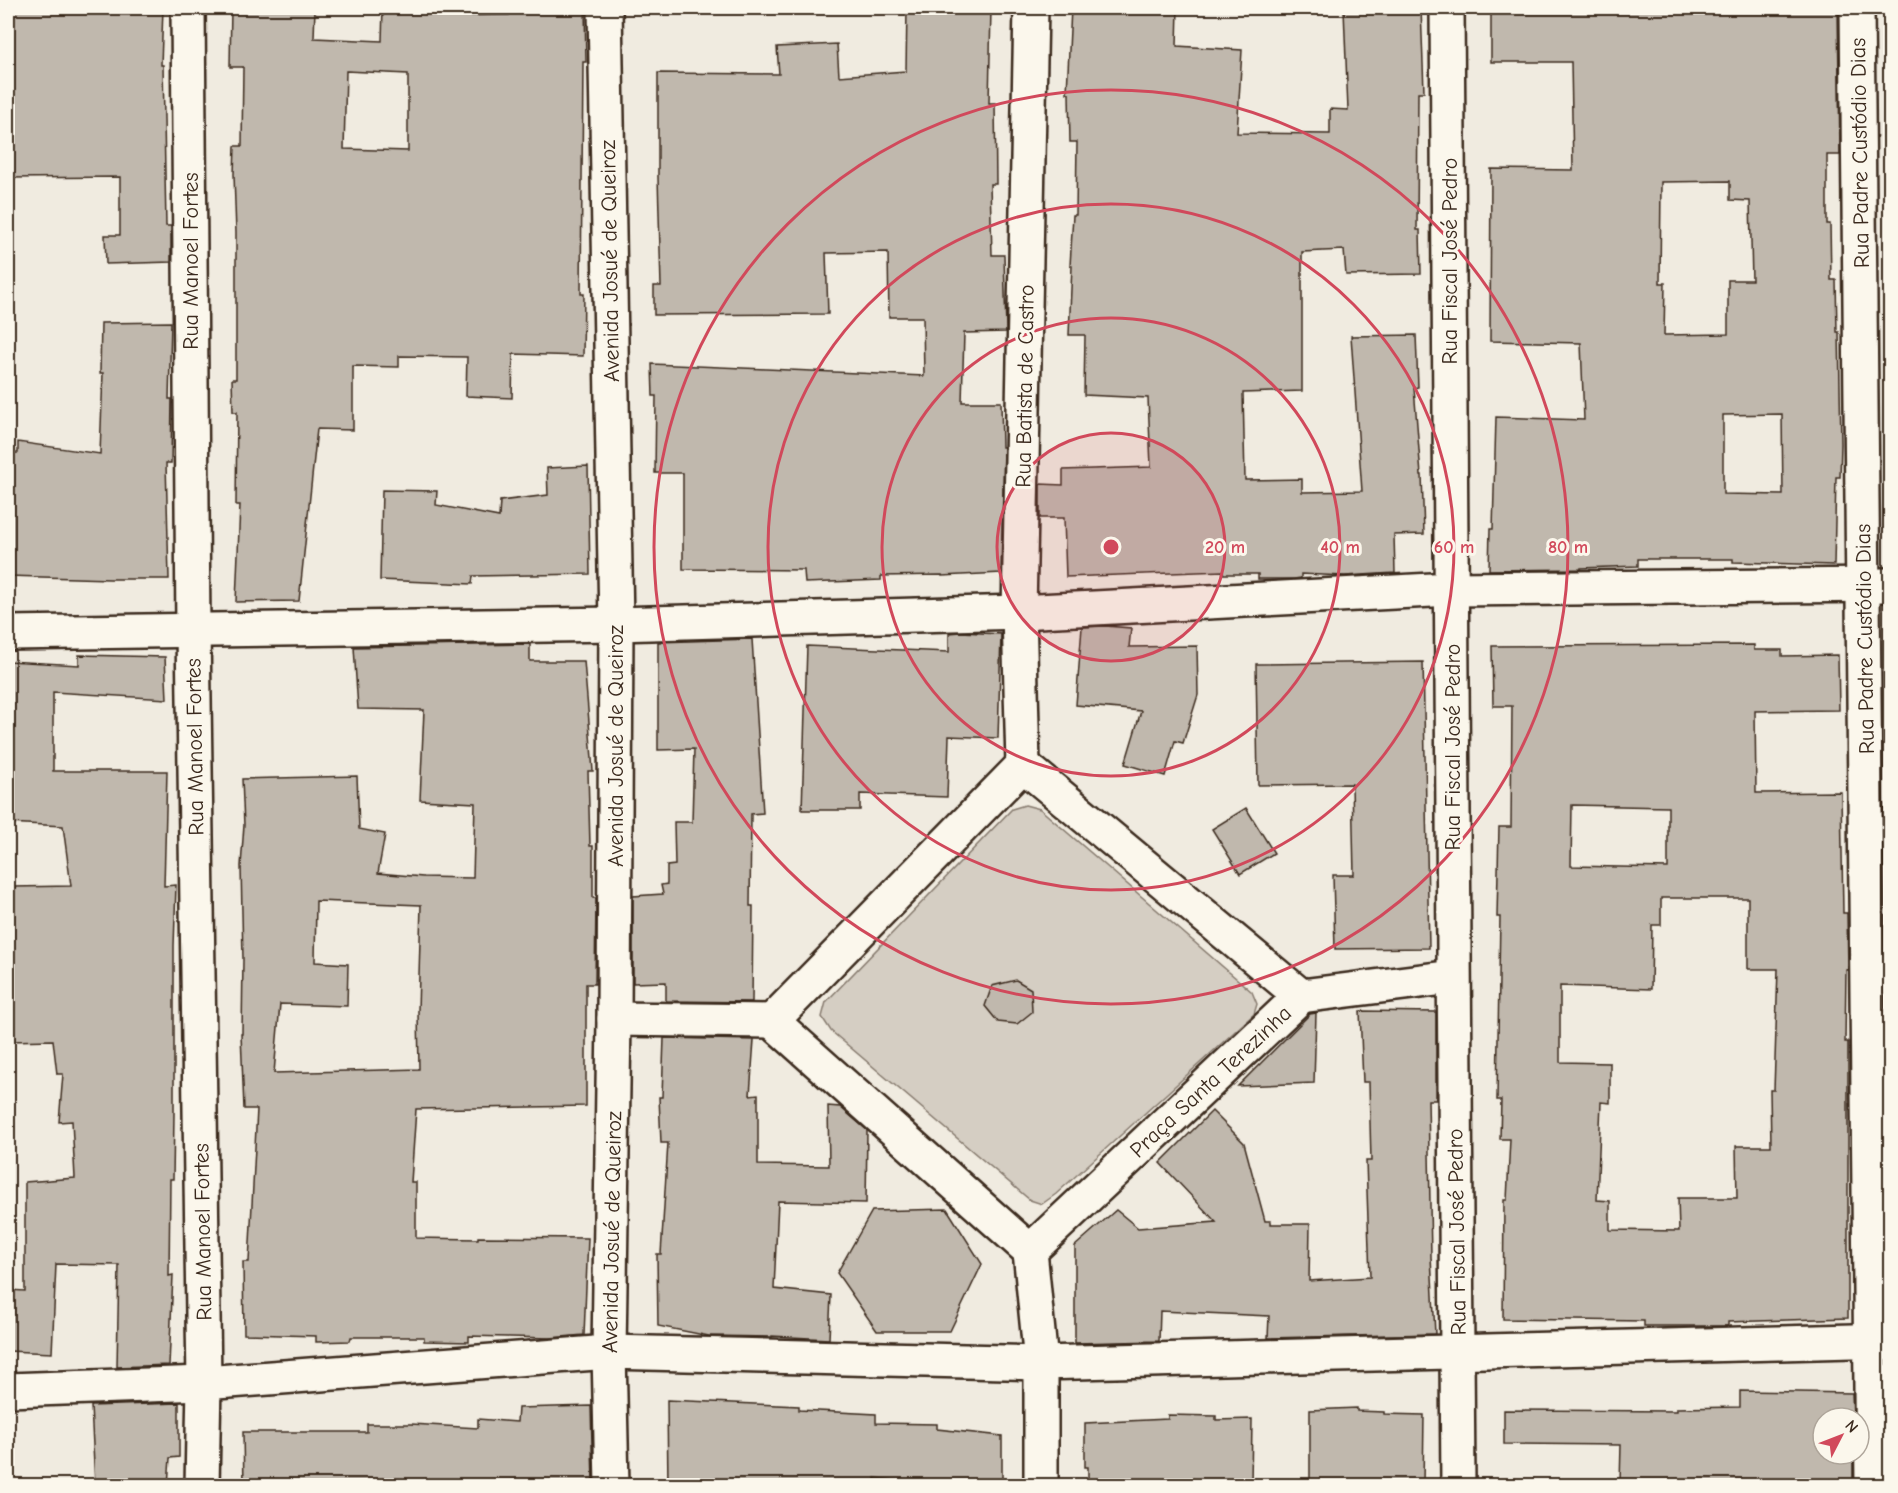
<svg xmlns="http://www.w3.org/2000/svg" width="1898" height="1493" viewBox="0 0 1898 1493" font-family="'Comic Neue',sans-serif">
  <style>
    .green { fill: #d5cec3; stroke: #887c70; stroke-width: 1.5 }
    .building { fill: #c0b8ad; stroke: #3b2a1e; stroke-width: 1.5; fill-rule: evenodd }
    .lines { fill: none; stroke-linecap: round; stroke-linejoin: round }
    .minor-casing { stroke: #3b2a1e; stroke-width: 38 }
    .secondary-casing { stroke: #3b2a1e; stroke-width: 38 }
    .primary-casing { stroke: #3b2a1e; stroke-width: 38 }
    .minor { stroke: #fbf7ec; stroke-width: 33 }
    .secondary { stroke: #fbf7ec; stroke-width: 33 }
    .primary { stroke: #fbf7ec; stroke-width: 33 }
    .ring { fill: none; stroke: #d1495b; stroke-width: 3 }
    .labels { text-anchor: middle; stroke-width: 6; stroke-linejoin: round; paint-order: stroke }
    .street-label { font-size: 22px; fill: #3b2a1e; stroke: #fbf7ec }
    .centre { fill: #d1495b; stroke: #fbf7ec; stroke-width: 3 }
    .ring-label { font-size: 18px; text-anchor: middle; font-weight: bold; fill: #d1495b; stroke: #fbf7ec; stroke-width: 6; stroke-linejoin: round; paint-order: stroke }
  </style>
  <rect width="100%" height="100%" fill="#f0ebe0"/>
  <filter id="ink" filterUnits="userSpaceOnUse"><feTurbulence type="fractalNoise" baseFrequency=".0167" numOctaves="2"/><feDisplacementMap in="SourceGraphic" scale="12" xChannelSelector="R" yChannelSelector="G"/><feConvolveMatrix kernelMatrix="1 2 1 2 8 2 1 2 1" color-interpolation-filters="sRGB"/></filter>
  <g filter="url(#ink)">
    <polygon class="green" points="1025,805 1040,809 1252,992 1257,1004 1254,1014 1056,1194 1042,1204 1030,1200 831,1031 822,1017 826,1002 1012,809"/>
    <g class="building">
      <polygon points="8,8 163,8 161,65 163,65 166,226 171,226 171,262 106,264 105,235 120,235 120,177 8,178"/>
      <path d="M231,8h84l-1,30 68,3 1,-33h59v8l67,-1v-7h76l1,54h-3l-2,232h3l-1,62 -70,-2 -1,44 -46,-2 1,-39 -68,-1v11l-46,-1v64l-36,-1 -18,172 -63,1 4,-97h-4l1,-93h-4l-1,-33h4v-146l-2,-59 1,-28h7l1,-79h-13zM346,71l62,3v77l-64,-2z"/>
      <polygon points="907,8 991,8 989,103 995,103 996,184 990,184 992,255 1004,255 1006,332 964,333 962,402 1001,402 1002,447 1004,447 1001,573 942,576 942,575 881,576 881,580 805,583 804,570 683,569 683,473 655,473 656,396 653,396 652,364 924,376 923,317 889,317 888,252 826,253 828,314 654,315 654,286 661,286 658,177 658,73 779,74 777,47 837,44 839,76 906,71"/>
      <polygon points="1071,8 1178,8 1177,46 1242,50 1237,133 1330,134 1330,109 1348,110 1344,10 1421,8 1424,92 1418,92 1417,230 1420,230 1421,274 1346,275 1344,250 1302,252 1302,391 1243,393 1245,480 1302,479 1302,492 1362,491 1351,336 1416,335 1418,387 1414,388 1421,475 1422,475 1424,534 1394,535 1395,573 1345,576 1301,574 1301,578 1294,579 1258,579 1258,574 1223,574 1223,571 1066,577 1064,518 1040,518 1040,484 1063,485 1063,470 1151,467 1148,398 1084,395 1085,335 1069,335 1072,266 1070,266 1073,215 1076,215 1077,142 1070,142 1069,93 1067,93"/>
      <path d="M1671,8h98l69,2 2,145h-13v69h3l1,56h5l1,52h2l2,112 -1,33h-4l-2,88 -101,-3v-3h-95v7l-57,2v1l-92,1 1,-41h3l3,-112 88,3 -3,-77 -91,-2 1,-172 82,1 -2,-108h-80v-50l180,-3zM1730,181v19l20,1 2,79h-24v54l-64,1 1,-52h-5l1,-101zM1782,414l1,81 -60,-1v-79z"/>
      <polygon points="171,322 169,399 172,399 171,463 166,463 169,579 110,579 8,576 8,453 18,453 18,442 100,454 103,373 100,373 101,323"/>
      <polygon points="588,466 590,574 473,576 472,584 380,580 382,490 437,491 436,505 499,517 500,501 548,495 547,468"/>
      <polygon points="1105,626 1131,628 1129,647 1197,646 1198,695 1183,743 1175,741 1165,776 1125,764 1141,711 1076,705 1082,627"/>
      <polygon points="961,632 1001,634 998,738 949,736 947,797 860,794 860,810 802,810 807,646 949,652 949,633"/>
      <polygon points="752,639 763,813 751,814 750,906 753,906 752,1002 666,1001 666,982 633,983 633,896 663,894 661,885 667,884 667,866 675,865 674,822 692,822 694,749 658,750 658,642"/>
      <path d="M530,644v17h54l9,110h-5l2,75h3v52h3l-1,86h-9v122l-170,3 -5,73h5v56l62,1v-2l110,1 -4,97 -34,3 -81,-2v6l-45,-1v-4h-73l-1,4 -34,1v-6l-72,-2 -1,-72h6l8,-153h-13l-3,-75h1l1,-75 -2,-93 3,-41 -2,-46 115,-3 2,53 26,5 -7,39 45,4 50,1 2,-75 -55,-3 4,-90 -66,-1 -4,-62zM316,901l105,4 -3,106 1,58 -145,4 6,-69 67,2 1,-42 -33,-2z"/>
      <path d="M1754,645v5h28v6l56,-1 1,55 -84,1 1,82 85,-1 2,121h4l1,57h-2l-1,72h3v276l-120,4v4h-84v-5l-141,-2 1,-119h3l3,-61h-10l1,-39h-4l3,-183h-3l2,-90h12l1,-121h-19l-1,-60zM1572,805l96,2v61l-97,-2zM1661,898h87v71h30l-4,121h-4l1,56h-35l1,52h-59l1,33 -69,-1v-29l-13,-1 4,-98 9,1v-40l-50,-1v-76l91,3 1,-64h9z"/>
      <polygon points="79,655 165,657 167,699 53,692 53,771 167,771 164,886 176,885 174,946 174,1113 173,1179 170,1179 169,1276 173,1275 169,1365 117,1367 119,1265 56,1264 52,1353 8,1351 8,1290 25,1291 25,1182 75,1178 72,1121 59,1122 63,1074 57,1074 53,1040 8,1041 8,994 13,887 71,886 63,826 8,823 8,661 79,665"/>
      <polygon points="1423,662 1429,948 1335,949 1333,875 1354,875 1352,784 1258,785 1256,664"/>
      <polygon points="1246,808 1274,853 1240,874 1212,829"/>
      <polygon points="1016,980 1031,989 1032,1012 1017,1024 998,1022 985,1006 992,986"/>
      <polygon points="1360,1011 1436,1012 1436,1100 1428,1100 1431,1257 1435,1334 1268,1338 1269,1316 1160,1311 1159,1341 1075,1343 1075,1246 1116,1210 1138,1228 1216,1222 1160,1163 1212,1111 1244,1143 1265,1221 1271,1221 1271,1224 1310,1224 1309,1281 1370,1277 1366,1161 1371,1161 1369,1082 1363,1082"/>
      <polygon points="1316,1013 1314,1083 1238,1086 1310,1014"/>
      <polygon points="664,1038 754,1040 750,1095 758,1094 758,1165 829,1166 828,1106 840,1107 867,1130 866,1203 778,1201 774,1289 831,1295 829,1339 772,1336 772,1337 709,1336 658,1326 657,1254 661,1254 668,1143 661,1143 659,1097 662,1097"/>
      <polygon points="947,1209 982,1264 950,1331 877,1331 837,1273 872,1211"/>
      <polygon points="1740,1391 1852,1393 1853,1418 1823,1418 1823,1454 1853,1454 1853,1485 1620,1484 1621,1445 1504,1444 1504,1410 1677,1411 1677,1408 1740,1407"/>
      <polygon points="667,1400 799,1406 799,1410 876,1414 876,1423 937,1424 937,1429 1002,1436 1002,1485 937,1481 937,1484 875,1478 875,1485 668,1485"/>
      <polygon points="179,1403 179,1457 170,1458 168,1485 95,1485 91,1406"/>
      <polygon points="591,1406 593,1485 512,1480 512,1485 244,1485 243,1432 367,1432 367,1424 411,1424 478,1428 478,1419 517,1422 518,1408"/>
      <polygon points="1357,1408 1357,1411 1384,1412 1384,1414 1424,1415 1423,1485 1310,1485 1310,1410"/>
      <polygon points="1168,1415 1216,1416 1216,1420 1252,1419 1251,1484 1213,1483 1213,1485 1088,1485 1088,1467 1085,1467 1085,1423 1168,1419"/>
    </g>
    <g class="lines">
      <defs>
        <g id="minor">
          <polyline points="188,8 193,631 204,1383 202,1486"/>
          <polyline points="1447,8 1458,1486"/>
          <polyline points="1857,8 1872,1486"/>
          <polyline points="8,633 616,624"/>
          <polyline points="1023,765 1019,612 1031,8"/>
          <polyline points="1023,765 1301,996"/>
          <polyline points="1301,996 1453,977"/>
          <polyline points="614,1019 772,1021"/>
          <polyline points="772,1021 1023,765"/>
          <polyline points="772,1021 1030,1251"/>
          <polyline points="1030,1251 1301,996"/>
          <polyline points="1030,1251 1041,1363 1041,1486"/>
          <polyline points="8,1390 204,1383 609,1352 1041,1363 1890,1340"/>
        </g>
        <polyline id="secondary" points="616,624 1019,612 1451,589 1890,585"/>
        <polyline id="primary" points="605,8 616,624 614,1019 609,1352 612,1486"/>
      </defs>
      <use href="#minor" class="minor-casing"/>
      <use href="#secondary" class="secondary-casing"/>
      <use href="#primary" class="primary-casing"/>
      <use href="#minor" class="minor"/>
      <use href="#secondary" class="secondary"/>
      <use href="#primary" class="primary"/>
    </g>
  </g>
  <circle cx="1111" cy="547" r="114" fill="#d1495b" fill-opacity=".12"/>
  <g class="ring">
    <circle cx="1111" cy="547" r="114"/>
    <circle cx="1111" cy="547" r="229"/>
    <circle cx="1111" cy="547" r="343"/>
    <circle cx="1111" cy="547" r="457"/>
  </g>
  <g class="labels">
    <g class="street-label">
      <text transform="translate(1859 153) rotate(-91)" y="8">Rua Padre Custódio Dias</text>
      <text transform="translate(190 261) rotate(-90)" y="8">Rua Manoel Fortes</text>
      <text transform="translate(609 261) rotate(-91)" y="8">Avenida Josué de Queiroz</text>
      <text transform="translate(1449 261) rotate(-90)" y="8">Rua Fiscal José Pedro</text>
      <text transform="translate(1024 386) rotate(-89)" y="8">Rua Batista de Castro</text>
      <text transform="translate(1864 639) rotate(-91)" y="8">Rua Padre Custódio Dias</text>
      <text transform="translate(615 746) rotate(-90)" y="8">Avenida Josué de Queiroz</text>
      <text transform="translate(194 747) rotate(-91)" y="8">Rua Manoel Fortes</text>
      <text transform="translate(1452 747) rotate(-90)" y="8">Rua Fiscal José Pedro</text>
      <text transform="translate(1210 1081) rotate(-43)" y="8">Praça Santa Terezinha</text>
      <text transform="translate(202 1232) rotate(-91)" y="8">Rua Manoel Fortes</text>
      <text transform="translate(611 1232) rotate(-89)" y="8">Avenida Josué de Queiroz</text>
      <text transform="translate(1456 1232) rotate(-91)" y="8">Rua Fiscal José Pedro</text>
    </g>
  </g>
  <circle cx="1111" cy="547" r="9" class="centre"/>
  <g class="ring-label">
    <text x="1225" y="553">20 m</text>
    <text x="1340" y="553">40 m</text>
    <text x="1454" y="553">60 m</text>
    <text x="1568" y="553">80 m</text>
  </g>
  <rect width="1898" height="1493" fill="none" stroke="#fbf7ec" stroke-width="30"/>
  <rect x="15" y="15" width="1868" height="1463" fill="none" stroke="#3b2a1e" stroke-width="2" filter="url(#ink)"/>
  <g transform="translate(1841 1436) rotate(48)"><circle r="28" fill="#fbf7ec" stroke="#aea59a" stroke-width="1.5"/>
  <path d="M0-4.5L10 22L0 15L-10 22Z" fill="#d1495b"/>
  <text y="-9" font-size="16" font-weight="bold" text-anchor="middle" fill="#3b2a1e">N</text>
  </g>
</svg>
